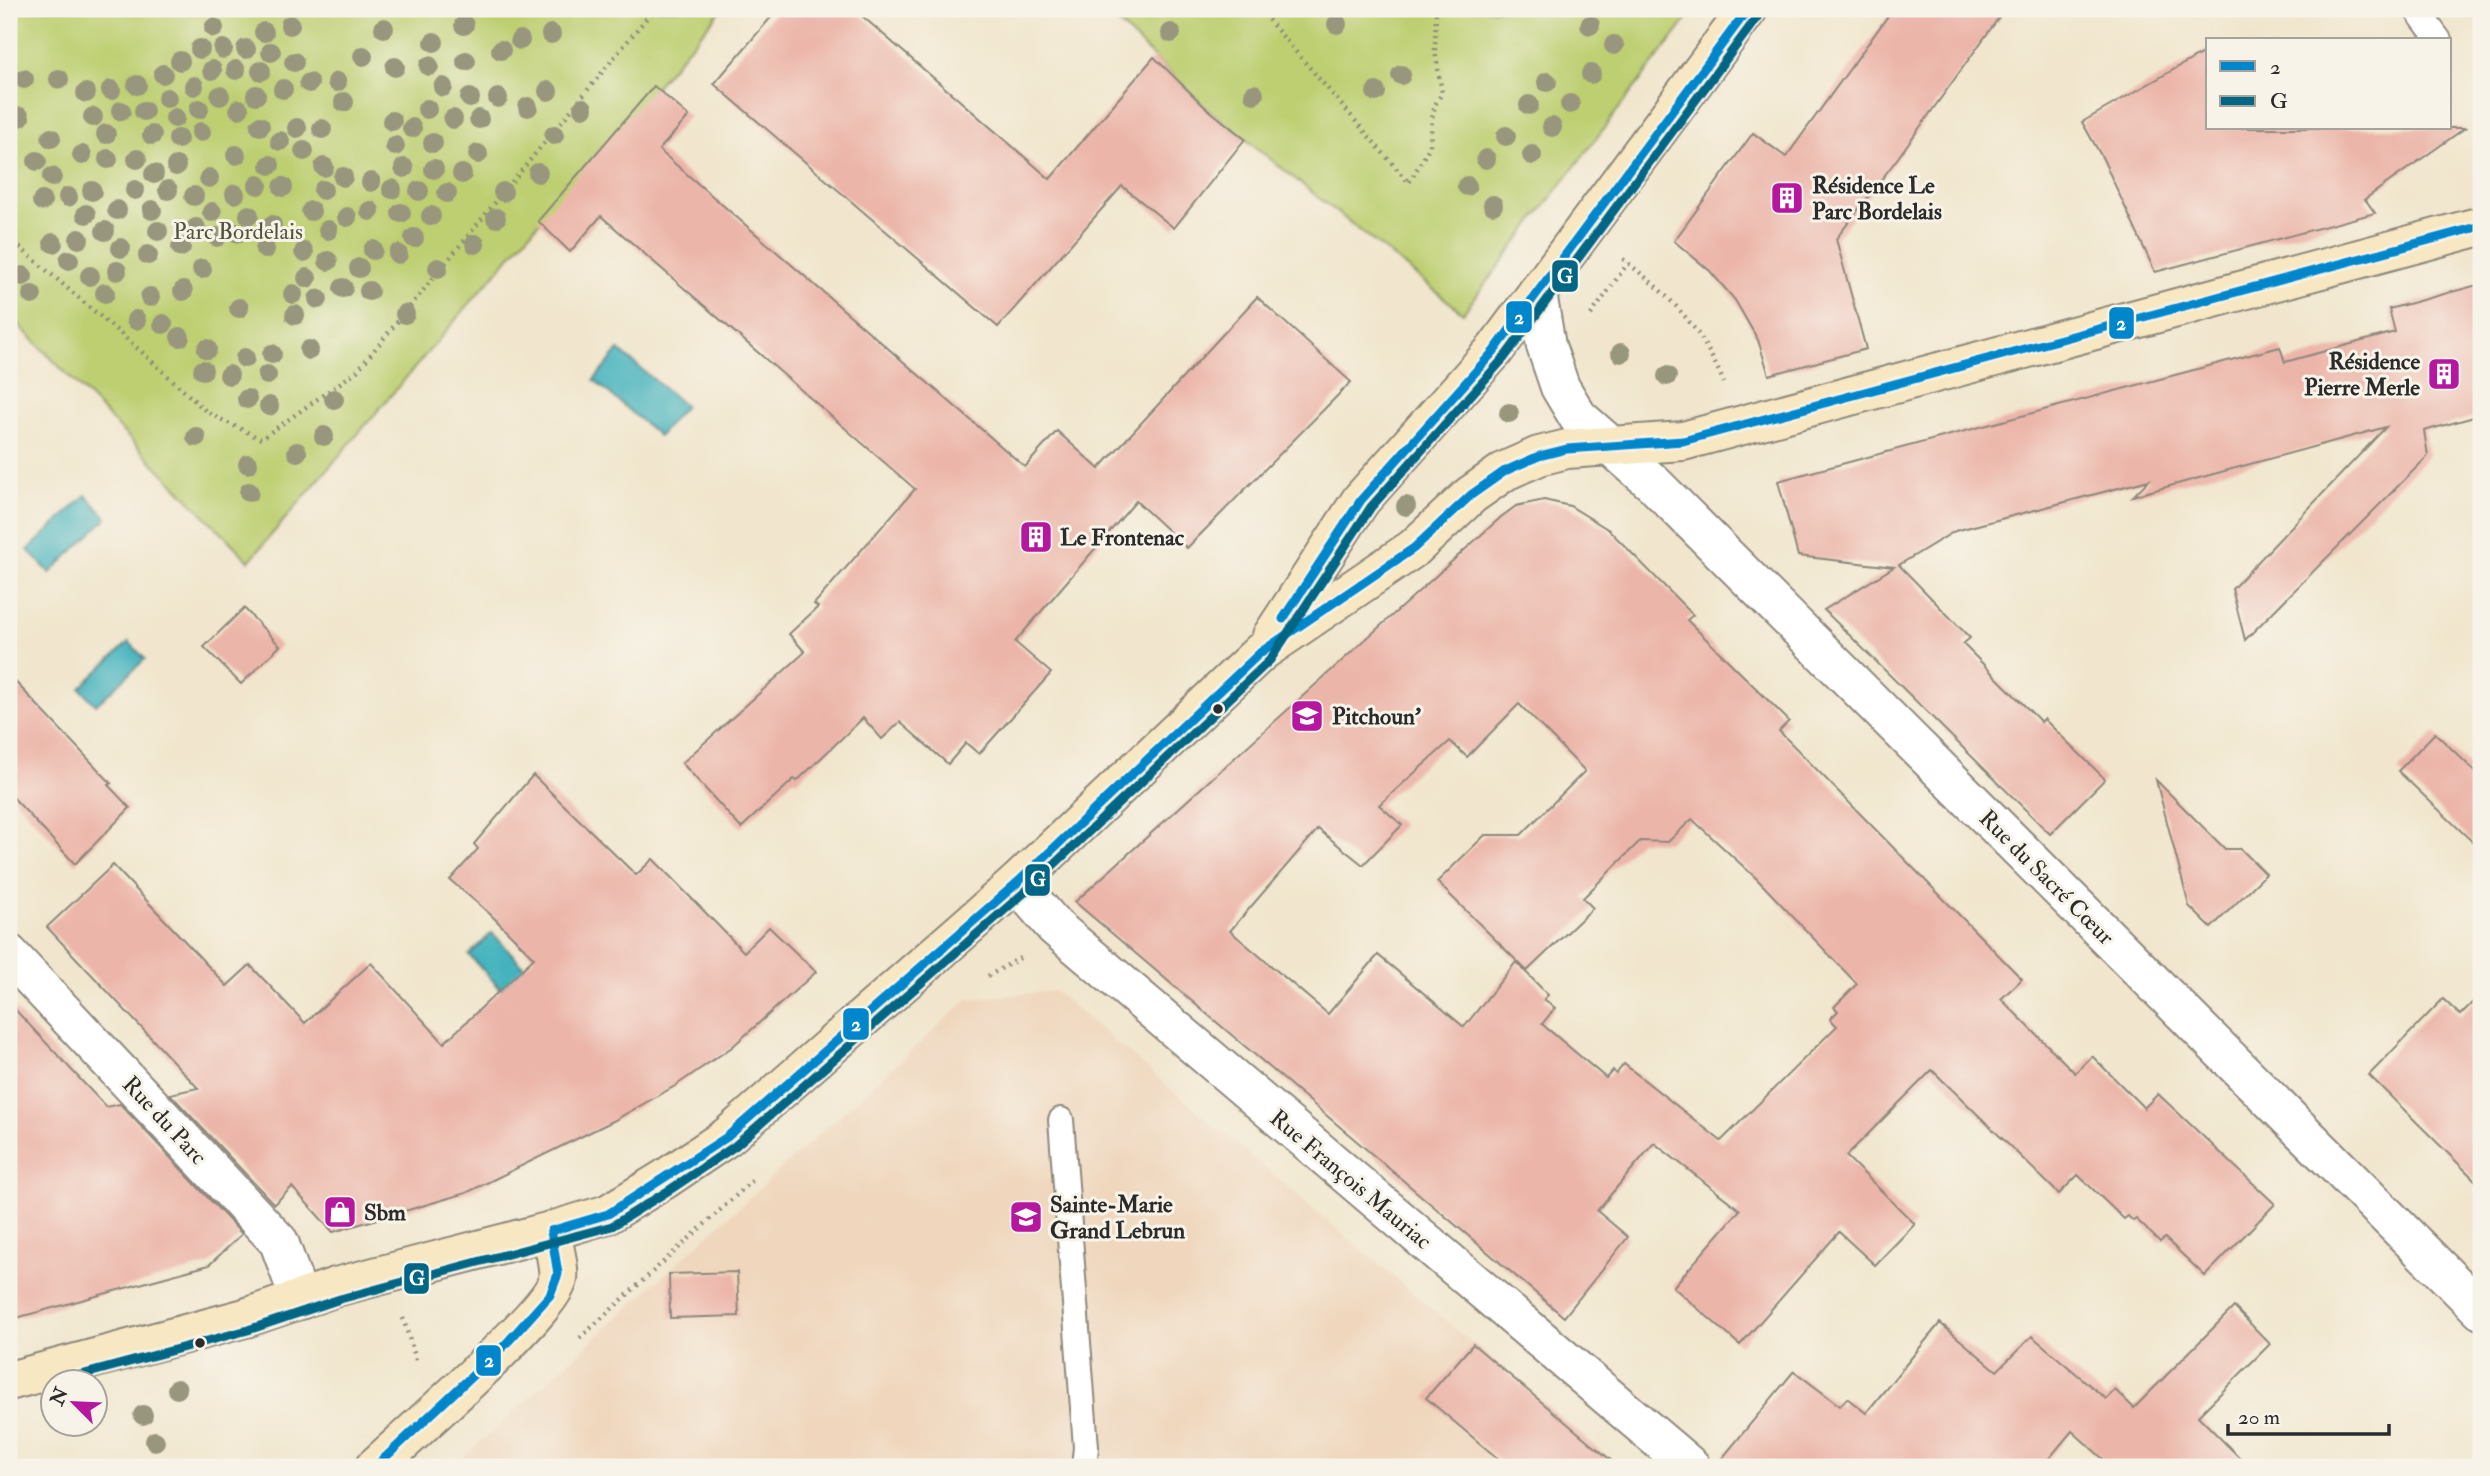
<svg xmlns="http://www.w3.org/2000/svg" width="2490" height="1476" viewBox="0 0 2490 1476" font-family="'IM FELL Double Pica',serif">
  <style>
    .built { fill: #efd6bc }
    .green { fill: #bdcf71; stroke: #747d4e; stroke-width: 2 }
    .water { fill: #44b3bd; stroke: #386f74; stroke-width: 2 }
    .building { fill: #ecb5a9; fill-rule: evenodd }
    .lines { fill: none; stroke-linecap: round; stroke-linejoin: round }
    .lane-casing { stroke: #8e887c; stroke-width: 28 }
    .street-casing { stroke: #8e887c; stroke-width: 42 }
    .secondary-casing { stroke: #8e887c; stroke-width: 42 }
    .path { stroke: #8e887c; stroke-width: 4.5; stroke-dasharray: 2 5; stroke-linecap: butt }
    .lane { stroke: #fff; stroke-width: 24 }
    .street { stroke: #fff; stroke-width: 38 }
    .secondary { stroke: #f7e8c3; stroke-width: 38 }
    .bus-1-casing { stroke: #f7f3e8; stroke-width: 14 }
    .bus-2-casing { stroke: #f7f3e8; stroke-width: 14 }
    .bus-1 { stroke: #0086cb; stroke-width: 9 }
    .bus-2 { stroke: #006685; stroke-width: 9 }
    .tree { fill: #98967d }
    .bus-dot { fill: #2b2b2b; stroke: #f7f3e8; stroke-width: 2.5 }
    .labels { text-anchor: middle; stroke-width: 6; stroke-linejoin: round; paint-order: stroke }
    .poi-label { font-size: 23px; font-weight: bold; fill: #2b2b2b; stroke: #f7f3e8; text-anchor: start }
    .park-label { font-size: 23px; fill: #50543c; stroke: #f7f3e8 }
    .street-label { font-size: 23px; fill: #2b2b2b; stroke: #f7f3e8 }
    .line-badge { stroke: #f7f3e8; stroke-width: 2.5 }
    .badge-label { font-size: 19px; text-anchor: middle; font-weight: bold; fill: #fff }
  </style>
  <rect width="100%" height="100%" fill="#f7f3e8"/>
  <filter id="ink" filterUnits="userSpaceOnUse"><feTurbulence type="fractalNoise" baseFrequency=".0143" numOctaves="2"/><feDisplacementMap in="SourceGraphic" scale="14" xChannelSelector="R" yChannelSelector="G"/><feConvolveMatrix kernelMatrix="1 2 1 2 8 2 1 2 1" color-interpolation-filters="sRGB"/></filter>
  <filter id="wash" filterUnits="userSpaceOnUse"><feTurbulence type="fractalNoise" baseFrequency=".00686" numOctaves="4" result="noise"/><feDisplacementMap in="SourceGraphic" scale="28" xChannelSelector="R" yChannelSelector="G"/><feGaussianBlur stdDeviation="1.57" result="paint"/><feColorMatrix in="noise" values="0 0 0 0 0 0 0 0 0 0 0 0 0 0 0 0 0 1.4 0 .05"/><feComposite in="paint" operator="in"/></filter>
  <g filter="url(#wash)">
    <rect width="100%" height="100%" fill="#f1e6cd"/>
    <polygon class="built" points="1055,991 1619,1467 453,1467 968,999"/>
    <g class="green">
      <polygon points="9,9 722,9 249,561 9,315"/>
      <polygon points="1104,9 1695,9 1463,313 1204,106"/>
    </g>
    <g class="water">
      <polygon points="619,350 685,406 659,436 594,380"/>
      <polygon points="86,495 107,518 50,573 28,550"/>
      <polygon points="129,642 145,659 96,705 80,688"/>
      <polygon points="492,933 536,979 513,1002 469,955"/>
    </g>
    <g id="blocks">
      <g class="building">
        <polygon points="778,9 854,9 1050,179 1154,57 1204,106 1245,139 1174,228 1122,186 998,327 714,84"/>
        <polygon points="1893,9 2005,9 1897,159 1836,239 1866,349 1769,375 1758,340 1735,300 1710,271 1674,241 1753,133 1786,157"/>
        <polygon points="2208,50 2208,128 2465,128 2365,199 2375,213 2155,272 2103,159 2082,122"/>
        <polygon points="654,86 689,116 659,150 1025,467 1057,431 1099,469 1257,297 1351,382 1187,548 1136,501 1015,642 1051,673 979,754 966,743 948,764 900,722 882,739 863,718 797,781 794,779 741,828 682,763 805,652 789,634 818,607 814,604 915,489 601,216 570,252 538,221"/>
        <polygon points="2481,284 2481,415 2424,431 2428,456 2245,640 2232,589 2386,427 2133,496 2149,480 1955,531 1899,565 1970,638 1963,644 2041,722 2044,719 2105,779 2050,834 1824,610 1894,567 1798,556 1778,481 2280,347 2285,362 2395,332 2389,309"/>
        <path d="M1544,500l26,6 39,24 84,85 -6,5 102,101 -10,10 243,248 -21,20 74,74 17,-17 52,52 14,-14 117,110 -70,72 -40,-38 -5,4 -24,-23 -3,2 -5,-5 -4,3 -46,-44 -19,19 -127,-124 -86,86 69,68 -40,41 -36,-33 -99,113 -67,-58 67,-77 -86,-67 -57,68 31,26 -64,80 -489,-415 426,-385 15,-11zM1519,704l66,67 -64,64h-36l-48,47 90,89 66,-63 -10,-10 57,-57 28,1 24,-23 65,60 100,105 -23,23 4,4 -8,8 7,7 -116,115 -97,-77 -8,10 -3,-4 -7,8 -64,-54 13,-16 -11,-9 4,-4 -32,-33 -52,65 -86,-72 -50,59 -98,-83 88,-102 45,36 39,-40 -23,-20 71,-64 17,16z"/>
        <polygon points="244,608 280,646 241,684 204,647"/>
        <polygon points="9,675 111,783 108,785 130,808 75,864 9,793"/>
        <polygon points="2435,733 2481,777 2481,850 2398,771"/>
        <polygon points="533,775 636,875 653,859 744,952 769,927 816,972 732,1047 675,1086 613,1121 466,1193 333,1232 292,1187 274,1204 170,1094 198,1088 47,927 113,865 227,986 250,965 305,1023 371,963 444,1043 534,958 489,913 450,880 478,849 474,844"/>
        <polygon points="2156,780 2225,849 2241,849 2266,874 2211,928 2189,906"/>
        <polygon points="2481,994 2481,1186 2369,1075 2443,999 2460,1015"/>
        <polygon points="9,1003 106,1107 120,1104 242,1234 209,1265 9,1320"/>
        <polygon points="737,1272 739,1316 670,1318 669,1274"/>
        <polygon points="2234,1307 2270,1344 2198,1416 2249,1467 2112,1467 2072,1431 2042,1467 1715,1467 1794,1371 1840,1406 1847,1398 1866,1413 1940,1323 1997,1371 2032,1336 2106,1399 2115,1390 2134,1408"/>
        <polygon points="1473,1344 1513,1378 1619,1467 1508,1467 1426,1398"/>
      </g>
    </g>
  </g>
  <g filter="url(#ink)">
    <use href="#blocks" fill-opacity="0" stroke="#8e887c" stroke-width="2"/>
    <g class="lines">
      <defs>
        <g id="lane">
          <polyline points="2416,9 2439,40"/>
          <polyline points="1061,1120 1086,1447 1084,1467"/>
        </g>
        <g id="street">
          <polyline points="1537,293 1546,346 1560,387 1578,417 1653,483 2481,1310"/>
          <polyline points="1017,883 1055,927 1691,1467"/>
          <polyline points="9,954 279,1242 300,1300"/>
        </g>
        <g id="secondary">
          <polyline points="1272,636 1361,500 1494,351 1748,9"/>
          <polyline points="9,1381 245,1318 336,1287 551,1231 608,1214 665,1179 727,1137 1017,883 1261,652 1414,548 1471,495 1505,471 1539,456 1567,449 1683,441 2481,226"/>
          <path d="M375,1467c30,-28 177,-156 183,-188 2,-11 -5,-36 -7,-48"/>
        </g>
      </defs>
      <use href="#lane" class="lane-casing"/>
      <use href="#street" class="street-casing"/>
      <use href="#secondary" class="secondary-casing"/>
      <g class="path">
        <polyline points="1259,9 1409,183 1430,146 1432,118 1435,105 1442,93 1435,51 1436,9"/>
        <polyline points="9,238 144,354 208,413 261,439 357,371 654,9"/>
        <path d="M1623,259c49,39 76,65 101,124"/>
        <polyline points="1591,315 1628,263"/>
        <polyline points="988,976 1020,958"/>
        <polyline points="403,1318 417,1363"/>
        <polyline points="580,1338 752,1181"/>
      </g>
      <use href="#lane" class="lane"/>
      <use href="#street" class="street"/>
      <use href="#secondary" class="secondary"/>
      <defs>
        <g id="bus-1">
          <polyline points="1283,619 1361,500 1494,351 1748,9"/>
          <polyline points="551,1231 608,1214 727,1137 1017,883 1261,652 1414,548 1471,495 1505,471 1539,456 1567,449 1683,441 2481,226"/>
          <polyline points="375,1467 505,1345 550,1295 558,1274 551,1231"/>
        </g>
        <polyline id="bus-2" points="55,1382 248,1330 340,1299 612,1226 671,1189 735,1146 1025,892 1270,660 1371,507 1504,358 1758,16"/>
      </defs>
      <use href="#bus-1" class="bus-1-casing"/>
      <use href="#bus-2" class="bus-2-casing"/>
      <use href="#bus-1" class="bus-1"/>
      <use href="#bus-2" class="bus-2"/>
    </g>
    <g class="tree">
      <circle cx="1337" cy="24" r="10"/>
      <circle cx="290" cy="25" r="10"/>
      <circle cx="464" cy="25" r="10"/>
      <circle cx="1590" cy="25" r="10"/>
      <circle cx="214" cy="28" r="10"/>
      <circle cx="384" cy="28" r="10"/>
      <circle cx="264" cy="32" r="10"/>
      <circle cx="1171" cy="33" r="10"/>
      <circle cx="551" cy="34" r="10"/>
      <circle cx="520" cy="40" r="10"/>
      <circle cx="434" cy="42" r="10"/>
      <circle cx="1614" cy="45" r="10"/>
      <circle cx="200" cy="49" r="10"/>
      <circle cx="223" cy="49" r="10"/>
      <circle cx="246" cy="49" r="10"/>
      <circle cx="501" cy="50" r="10"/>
      <circle cx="271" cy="52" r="10"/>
      <circle cx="363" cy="56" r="10"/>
      <circle cx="180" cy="61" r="10"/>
      <circle cx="466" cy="61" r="10"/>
      <circle cx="294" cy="62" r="10"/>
      <circle cx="429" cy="66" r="10"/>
      <circle cx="395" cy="67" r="10"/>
      <circle cx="212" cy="70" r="10"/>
      <circle cx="236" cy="70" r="10"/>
      <circle cx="261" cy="71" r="10"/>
      <circle cx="163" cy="74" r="10"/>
      <circle cx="1591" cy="74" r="10"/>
      <circle cx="1401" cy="75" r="10"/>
      <circle cx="24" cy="79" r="10"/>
      <circle cx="59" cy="79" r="10"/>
      <circle cx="337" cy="82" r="10"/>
      <circle cx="1547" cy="82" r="10"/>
      <circle cx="309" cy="83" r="10"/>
      <circle cx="137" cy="85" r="10"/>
      <circle cx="194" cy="86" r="10"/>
      <circle cx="443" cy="87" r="10"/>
      <circle cx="283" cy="89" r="10"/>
      <circle cx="111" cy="90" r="10"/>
      <circle cx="548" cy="91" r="10"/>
      <circle cx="1376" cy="92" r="10"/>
      <circle cx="86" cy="93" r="10"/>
      <circle cx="1254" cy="94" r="10"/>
      <circle cx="256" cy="95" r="10"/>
      <circle cx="220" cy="96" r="10"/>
      <circle cx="167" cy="98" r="10"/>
      <circle cx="470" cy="98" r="10"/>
      <circle cx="498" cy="98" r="10"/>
      <circle cx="344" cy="102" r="10"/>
      <circle cx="1570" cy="104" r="10"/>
      <circle cx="1529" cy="105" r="10"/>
      <circle cx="528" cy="107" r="10"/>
      <circle cx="583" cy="108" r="10"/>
      <circle cx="199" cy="109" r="10"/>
      <circle cx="239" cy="109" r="10"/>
      <circle cx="427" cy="109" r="10"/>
      <circle cx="121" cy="111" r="10"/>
      <circle cx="144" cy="111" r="10"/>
      <circle cx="20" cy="117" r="10"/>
      <circle cx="93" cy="117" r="10"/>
      <circle cx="175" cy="118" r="10"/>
      <circle cx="453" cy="119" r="10"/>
      <circle cx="479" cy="119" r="10"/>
      <circle cx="392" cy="121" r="10"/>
      <circle cx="260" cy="126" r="10"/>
      <circle cx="1552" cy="127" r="10"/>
      <circle cx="297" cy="128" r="10"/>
      <circle cx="412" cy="128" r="10"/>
      <circle cx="322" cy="129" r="10"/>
      <circle cx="201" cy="132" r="10"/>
      <circle cx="106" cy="134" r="10"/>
      <circle cx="152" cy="135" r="10"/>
      <circle cx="554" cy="135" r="10"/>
      <circle cx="1506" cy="136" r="10"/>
      <circle cx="51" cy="138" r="10"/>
      <circle cx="178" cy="139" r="10"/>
      <circle cx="280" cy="141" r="10"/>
      <circle cx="433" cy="143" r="10"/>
      <circle cx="395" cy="146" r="10"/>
      <circle cx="304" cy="151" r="10"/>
      <circle cx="478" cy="154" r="10"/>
      <circle cx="82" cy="155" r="10"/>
      <circle cx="236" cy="155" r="10"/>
      <circle cx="1532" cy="155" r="10"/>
      <circle cx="108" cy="159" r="10"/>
      <circle cx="137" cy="159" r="10"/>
      <circle cx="1486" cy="159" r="10"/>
      <circle cx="37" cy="161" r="10"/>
      <circle cx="270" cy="165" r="10"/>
      <circle cx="176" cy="166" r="10"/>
      <circle cx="324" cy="167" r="10"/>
      <circle cx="404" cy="168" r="10"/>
      <circle cx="434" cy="169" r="10"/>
      <circle cx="538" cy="173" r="10"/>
      <circle cx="154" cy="174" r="10"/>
      <circle cx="462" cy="174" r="10"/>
      <circle cx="52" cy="177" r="10"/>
      <circle cx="343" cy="177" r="10"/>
      <circle cx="209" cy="178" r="10"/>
      <circle cx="371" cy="182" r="10"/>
      <circle cx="258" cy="185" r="10"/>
      <circle cx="1467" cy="186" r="10"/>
      <circle cx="283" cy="187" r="10"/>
      <circle cx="392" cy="189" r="10"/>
      <circle cx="135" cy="190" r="10"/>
      <circle cx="168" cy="190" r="10"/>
      <circle cx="323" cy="190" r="10"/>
      <circle cx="92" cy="191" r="10"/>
      <circle cx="419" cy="191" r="10"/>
      <circle cx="503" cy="192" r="10"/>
      <circle cx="447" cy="193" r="10"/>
      <circle cx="235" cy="194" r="10"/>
      <circle cx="194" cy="196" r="10"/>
      <circle cx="68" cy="197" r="10"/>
      <circle cx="42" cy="201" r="10"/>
      <circle cx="1493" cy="205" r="10"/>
      <circle cx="117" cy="210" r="10"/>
      <circle cx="152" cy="210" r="10"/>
      <circle cx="311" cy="211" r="10"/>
      <circle cx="370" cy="211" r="10"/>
      <circle cx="212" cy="212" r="10"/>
      <circle cx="401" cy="213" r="10"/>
      <circle cx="86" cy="214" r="10"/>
      <circle cx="249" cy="215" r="10"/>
      <circle cx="431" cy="216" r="10"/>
      <circle cx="347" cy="217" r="10"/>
      <circle cx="496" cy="218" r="10"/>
      <circle cx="272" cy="225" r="10"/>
      <circle cx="196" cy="228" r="10"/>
      <circle cx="328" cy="230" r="10"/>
      <circle cx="105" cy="231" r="10"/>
      <circle cx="158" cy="231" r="10"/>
      <circle cx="238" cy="233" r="10"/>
      <circle cx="217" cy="237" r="10"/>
      <circle cx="414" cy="238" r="10"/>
      <circle cx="79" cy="239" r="10"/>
      <circle cx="53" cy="243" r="10"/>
      <circle cx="475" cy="244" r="10"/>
      <circle cx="181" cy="247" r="10"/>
      <circle cx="121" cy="248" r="10"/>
      <circle cx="265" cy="249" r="10"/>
      <circle cx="373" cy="250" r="10"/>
      <circle cx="304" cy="252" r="10"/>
      <circle cx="398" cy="254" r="10"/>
      <circle cx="148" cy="255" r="10"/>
      <circle cx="69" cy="260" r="10"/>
      <circle cx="328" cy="261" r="10"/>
      <circle cx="359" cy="268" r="10"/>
      <circle cx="438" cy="268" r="10"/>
      <circle cx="202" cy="269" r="10"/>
      <circle cx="117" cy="271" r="10"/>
      <circle cx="23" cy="276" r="10"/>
      <circle cx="90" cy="276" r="10"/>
      <circle cx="307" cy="278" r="10"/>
      <circle cx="343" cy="288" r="10"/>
      <circle cx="183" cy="291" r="10"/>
      <circle cx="369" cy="291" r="10"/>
      <circle cx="105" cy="293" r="10"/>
      <circle cx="293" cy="294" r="10"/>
      <circle cx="32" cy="295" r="10"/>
      <circle cx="150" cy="297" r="10"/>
      <circle cx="318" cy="299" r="10"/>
      <circle cx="239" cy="308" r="10"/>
      <circle cx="405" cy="314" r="10"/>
      <circle cx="295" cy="315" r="10"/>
      <circle cx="136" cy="320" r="10"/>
      <circle cx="163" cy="324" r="10"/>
      <circle cx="180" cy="337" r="10"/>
      <circle cx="207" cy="349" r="10"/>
      <circle cx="309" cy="350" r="10"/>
      <circle cx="1621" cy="353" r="10"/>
      <circle cx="272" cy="354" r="10"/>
      <circle cx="245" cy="358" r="10"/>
      <circle cx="203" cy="370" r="10"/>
      <circle cx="229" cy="375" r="10"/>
      <circle cx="267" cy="375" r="10"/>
      <circle cx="1667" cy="376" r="10"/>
      <circle cx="247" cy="399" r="10"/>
      <circle cx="334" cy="399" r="10"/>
      <circle cx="269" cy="406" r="10"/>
      <circle cx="1509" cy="413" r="10"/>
      <circle cx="324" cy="436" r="10"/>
      <circle cx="196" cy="437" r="10"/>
      <circle cx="297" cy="452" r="10"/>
      <circle cx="248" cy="464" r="10"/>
      <circle cx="249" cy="492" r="10"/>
      <circle cx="1406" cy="506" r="10"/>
      <circle cx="177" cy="1389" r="10"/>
      <circle cx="143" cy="1415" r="10"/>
      <circle cx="155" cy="1441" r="10"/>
    </g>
  </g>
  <defs>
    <symbol id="building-square" viewBox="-11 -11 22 22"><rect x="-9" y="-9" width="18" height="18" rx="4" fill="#b5179e" stroke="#f7f3e8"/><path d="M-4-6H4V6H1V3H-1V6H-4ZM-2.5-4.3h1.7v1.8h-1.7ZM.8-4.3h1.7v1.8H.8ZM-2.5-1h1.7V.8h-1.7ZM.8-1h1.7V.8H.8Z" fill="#fff"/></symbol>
    <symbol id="school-square" viewBox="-11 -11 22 22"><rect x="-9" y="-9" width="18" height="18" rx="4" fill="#b5179e" stroke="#f7f3e8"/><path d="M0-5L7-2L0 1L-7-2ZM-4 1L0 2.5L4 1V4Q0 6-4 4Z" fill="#fff"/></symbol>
    <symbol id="shop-square" viewBox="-11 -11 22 22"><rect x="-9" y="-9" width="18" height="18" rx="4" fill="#b5179e" stroke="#f7f3e8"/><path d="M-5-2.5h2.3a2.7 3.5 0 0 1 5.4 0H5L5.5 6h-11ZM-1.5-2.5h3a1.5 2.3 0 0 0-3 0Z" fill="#fff"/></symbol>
  </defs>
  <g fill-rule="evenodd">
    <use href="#building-square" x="1768" y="179" width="38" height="38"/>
    <use href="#building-square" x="2425" y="355" width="38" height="38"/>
    <use href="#building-square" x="1017" y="518" width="38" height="38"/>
    <use href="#school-square" x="1288" y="697" width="38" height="38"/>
    <use href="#shop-square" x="321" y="1193" width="38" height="38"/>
    <use href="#school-square" x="1007" y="1198" width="38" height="38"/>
  </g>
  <g class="bus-dot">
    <circle cx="1218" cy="709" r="6"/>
    <circle cx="200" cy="1343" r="6"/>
  </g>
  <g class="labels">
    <g class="poi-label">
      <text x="1812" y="193">Résidence Le<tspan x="1812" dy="26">Parc Bordelais</tspan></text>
      <text x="2420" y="369" text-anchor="end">Résidence<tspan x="2420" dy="26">Pierre Merle</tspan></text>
      <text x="1060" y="545">Le Frontenac</text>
      <text x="1332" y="724">Pitchoun'</text>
      <text x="1050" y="1212">Sainte-Marie<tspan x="1050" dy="26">Grand Lebrun</tspan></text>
      <text x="364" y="1220">Sbm</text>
    </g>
    <g class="park-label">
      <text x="238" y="239">Parc Bordelais</text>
    </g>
    <g class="street-label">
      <text transform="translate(2047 877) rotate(45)" y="8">Rue du Sacré Cœur</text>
      <text transform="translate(165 1120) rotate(47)" y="8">Rue du Parc</text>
      <text transform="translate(1351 1179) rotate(40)" y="8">Rue François Mauriac</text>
    </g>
  </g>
  <g class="line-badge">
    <rect x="1551" y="259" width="28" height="34" rx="7" fill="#006685"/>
    <rect x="1505" y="300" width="28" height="34" rx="7" fill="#0086cb"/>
    <rect x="2108" y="306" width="27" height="34" rx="7" fill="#0086cb"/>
    <rect x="1024" y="863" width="27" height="34" rx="7" fill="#006685"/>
    <rect x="842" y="1007" width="28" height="34" rx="7" fill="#0086cb"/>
    <rect x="403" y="1262" width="27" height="33" rx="7" fill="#006685"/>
    <rect x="475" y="1344" width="27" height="33" rx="7" fill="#0086cb"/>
  </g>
  <g class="badge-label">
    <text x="1565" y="283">G</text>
    <text x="1519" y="324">2</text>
    <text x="2121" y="330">2</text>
    <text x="1038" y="886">G</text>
    <text x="856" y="1031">2</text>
    <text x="417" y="1285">G</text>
    <text x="489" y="1367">2</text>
  </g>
  <rect width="2490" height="1476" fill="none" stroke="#f7f3e8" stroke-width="35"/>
  <rect x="2206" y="38" width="245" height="91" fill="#f7f3e8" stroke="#a5a39c" stroke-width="2"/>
  <rect x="2220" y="61" width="35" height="10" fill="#0086cb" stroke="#a5a39c" stroke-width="2"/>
  <text x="2270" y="74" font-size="21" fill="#2b2b2b">2</text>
  <rect x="2220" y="96" width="35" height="10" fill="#006685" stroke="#a5a39c" stroke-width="2"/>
  <text x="2270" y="108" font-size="21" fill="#2b2b2b">G</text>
  <g transform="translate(74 1403) rotate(294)"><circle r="33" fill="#f7f3e8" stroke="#a5a39c" stroke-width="2"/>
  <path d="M0-5L12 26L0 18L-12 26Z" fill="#b5179e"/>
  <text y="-10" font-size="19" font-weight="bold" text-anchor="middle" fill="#2b2b2b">N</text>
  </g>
  <path d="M2228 1424v10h161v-10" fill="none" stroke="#2b2b2b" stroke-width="3.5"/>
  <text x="2238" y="1424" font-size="21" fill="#2b2b2b" stroke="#f7f3e8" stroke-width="5" paint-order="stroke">20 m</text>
</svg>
